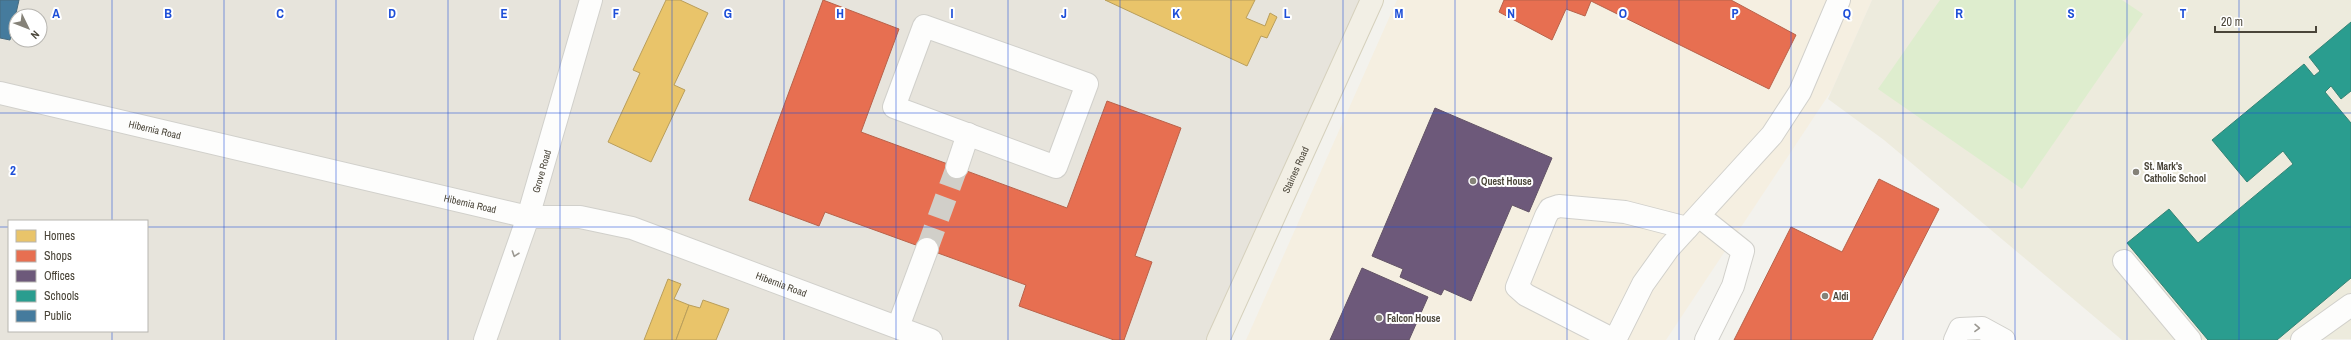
<svg xmlns="http://www.w3.org/2000/svg" width="2351" height="340" viewBox="0 0 2351 340" font-family="'Archivo Narrow',sans-serif">
  <style>
    .residential { fill: #e7e4dc; fill-rule: evenodd }
    .commercial { fill: #f5efe1 }
    .education { fill: #edebdd }
    .green { fill: #deedce }
    .homes { fill: #e9c46a; stroke: #b99e5b }
    .shops { fill: #e76f51; stroke: #b8624a }
    .offices { fill: #6d597a; stroke: #625366 }
    .schools { fill: #2a9d8f; stroke: #348375 }
    .public { fill: #457b9d; stroke: #466b7f }
    .lines { fill: none; stroke-linecap: round; stroke-linejoin: round }
    .minor-tunnel { stroke: #d1cfc9; stroke-width: 22; stroke-dasharray: 22 11; stroke-linecap: butt }
    .minor-casing { stroke: #d1d0cb; stroke-width: 24 }
    .major-casing { stroke: #d5d0bc; stroke-width: 24 }
    .minor { stroke: #fdfdfc; stroke-width: 22 }
    .major { stroke: #f2efe5; stroke-width: 22 }
    .oneway { stroke: #9b9891 }
    .grid { fill: none; stroke: #1d4ed8; stroke-width: 1; stroke-opacity: 0.55 }
    .poi-dot { fill: #858278; stroke: #fff; stroke-width: 1.5 }
    .labels { text-anchor: middle; stroke-width: 4; stroke-linejoin: round; paint-order: stroke }
    .street-label { font-size: 10px; fill: #4a4539; stroke: #fff }
    .poi-label { font-size: 10px; font-weight: bold; fill: #4a4539; stroke: #fff; text-anchor: start }
    .grid-label { font-size: 13px; text-anchor: middle; font-weight: bold; fill: #1d4ed8; stroke: #fff; stroke-width: 4; stroke-linejoin: round; paint-order: stroke }
  </style>
  <rect width="100%" height="100%" fill="#f3f2ed"/>
  <path class="residential" d="M0,0h1372l-154,340h-1218zM16,16h24v24h-24zM9,221h138v110h-138z"/>
  <polygon class="commercial" points="1397,0 1872,0 1832,90 1666,340 1246,340"/>
  <polygon class="education" points="1872,0 2351,0 2351,339 2122,340 1884,140 1828,99"/>
  <polygon class="green" points="1940,0 2122,0 2143,14 2022,189 1878,89"/>
  <g class="homes">
    <polygon points="666,0 680,0 708,13 674,85 685,90 651,162 608,142 640,73 633,70"/>
    <polygon points="1105,0 1255,0 1246,18 1265,26 1270,13 1277,17 1267,38 1261,36 1247,66"/>
    <polygon points="668,279 681,284 674,299 689,305 676,340 644,340"/>
    <polygon points="703,300 729,309 716,340 676,340 689,305 700,308"/>
  </g>
  <g class="shops">
    <polygon points="823,0 899,29 861,132 1067,208 1107,101 1181,128 1135,256 1152,262 1124,340 1114,340 1019,306 1026,285 825,212 819,226 749,200"/>
    <polygon points="1504,0 1731,0 1796,35 1769,89 1591,1 1585,16 1566,9 1552,40 1499,12"/>
    <polygon points="1879,179 1939,209 1872,340 1734,340 1791,227 1842,252"/>
  </g>
  <g class="offices">
    <polygon points="1435,108 1552,158 1529,212 1512,205 1471,301 1444,289 1441,295 1400,277 1403,269 1372,256"/>
    <polygon points="1362,268 1428,297 1409,340 1330,340"/>
  </g>
  <polygon class="schools" points="2351,22 2351,91 2341,99 2331,86 2325,92 2351,123 2351,278 2277,340 2208,340 2127,243 2169,209 2198,243 2293,164 2283,151 2247,182 2212,140 2304,64 2314,76 2320,71 2309,57"/>
  <polygon class="public" points="0,0 19,0 10,40 0,38"/>
  <g class="lines">
    <polyline class="minor-tunnel" points="927,249 957,167"/>
    <defs>
      <g id="minor">
        <polygon points="924,26 1087,84 1056,167 894,107"/>
        <path id="s1" d="M0,93l528,124h52l52,11 299,112"/>
        <polyline points="957,167 968,134"/>
        <polyline points="1699,216 1743,251 1733,286 1706,340"/>
        <polyline points="2124,261 2190,340"/>
        <polyline points="898,327 927,249"/>
        <path id="s2" d="M485,340l43,-123 63,-217"/>
        <polyline points="1614,340 1526,295 1517,287 1546,216 1550,209 1559,206 1625,212 1687,228"/>
        <polyline points="1615,340 1643,284 1668,249 1772,135 1800,92 1839,0"/>
        <polyline points="1955,340 1960,329 1982,328 2004,340"/>
        <polyline points="2302,340 2351,305"/>
      </g>
      <g id="major">
        <path id="s3" d="M1218,340l154,-340"/>
      </g>
    </defs>
    <use href="#minor" class="minor-casing"/>
    <use href="#major" class="major-casing"/>
    <use href="#minor" class="minor"/>
    <use href="#major" class="major"/>
  </g>
  <defs><path id="oneway-chevron" d="M-2-3.5L2.5 0L-2 3.5" fill="none" stroke-width="1.6" stroke-linecap="round" stroke-linejoin="round"/></defs>
  <g class="oneway">
    <use href="#oneway-chevron" transform="translate(515 254) rotate(109)"/>
    <use href="#oneway-chevron" transform="translate(1977 328) rotate(1)"/>
  </g>
  <path class="grid" d="M112,0v221M224,0v340M336,0v340M448,0v340M560,0v340M672,0v340M784,0v340M896,0v340M1008,0v340M1120,0v340M1231,0v340M1343,0v340M1455,0v340M1567,0v340M1679,0v340M1791,0v340M1903,0v340M2015,0v340M2127,0v340M2239,0v340M0,113h2351M0,227h9M147,227h2204M112,331v9"/>
  <g class="poi-dot">
    <circle cx="2136" cy="172" r="4"/>
    <circle cx="1473" cy="181" r="4"/>
    <circle cx="1825" cy="296" r="4"/>
    <circle cx="1379" cy="318" r="4"/>
  </g>
  <g class="labels">
    <g class="street-label">
      <text dy="4" stroke="none"><textPath href="#s1" startOffset="159">Hibernia Road</textPath></text>
      <text dy="4" stroke="none"><textPath href="#s3" startOffset="187">Staines Road</textPath></text>
      <text dy="4" stroke="none"><textPath href="#s2" startOffset="178">Grove Road</textPath></text>
      <text dy="4" stroke="none"><textPath href="#s1" startOffset="483">Hibernia Road</textPath></text>
      <text dy="4" stroke="none"><textPath href="#s1" startOffset="807">Hibernia Road</textPath></text>
    </g>
    <g class="poi-label">
      <text x="2144" y="170">St. Mark's<tspan x="2144" dy="12">Catholic School</tspan></text>
      <text x="1481" y="185">Quest House</text>
      <text x="1833" y="300">Aldi</text>
      <text x="1387" y="322">Falcon House</text>
    </g>
  </g>
  <g class="grid-label">
    <text x="56" y="18">A</text>
    <text x="168" y="18">B</text>
    <text x="280" y="18">C</text>
    <text x="392" y="18">D</text>
    <text x="504" y="18">E</text>
    <text x="616" y="18">F</text>
    <text x="728" y="18">G</text>
    <text x="840" y="18">H</text>
    <text x="952" y="18">I</text>
    <text x="1064" y="18">J</text>
    <text x="1176" y="18">K</text>
    <text x="1287" y="18">L</text>
    <text x="1399" y="18">M</text>
    <text x="1511" y="18">N</text>
    <text x="1623" y="18">O</text>
    <text x="1735" y="18">P</text>
    <text x="1847" y="18">Q</text>
    <text x="1959" y="18">R</text>
    <text x="2071" y="18">S</text>
    <text x="2183" y="18">T</text>
    <text x="13" y="175">2</text>
  </g>
  <rect x="8" y="220" width="140" height="112" fill="#ffffff" stroke="#b7b5b0"/>
  <rect x="16" y="230" width="20" height="12" fill="#e9c46a" stroke="#b7b5b0"/>
  <text x="44" y="240" font-size="12" fill="#4a4539">Homes</text>
  <rect x="16" y="250" width="20" height="12" fill="#e76f51" stroke="#b7b5b0"/>
  <text x="44" y="260" font-size="12" fill="#4a4539">Shops</text>
  <rect x="16" y="270" width="20" height="12" fill="#6d597a" stroke="#b7b5b0"/>
  <text x="44" y="280" font-size="12" fill="#4a4539">Offices</text>
  <rect x="16" y="290" width="20" height="12" fill="#2a9d8f" stroke="#b7b5b0"/>
  <text x="44" y="300" font-size="12" fill="#4a4539">Schools</text>
  <rect x="16" y="310" width="20" height="12" fill="#457b9d" stroke="#b7b5b0"/>
  <text x="44" y="320" font-size="12" fill="#4a4539">Public</text>
  <g transform="translate(28 28) rotate(133)"><circle r="19" fill="#ffffff" stroke="#b7b5b0"/>
  <path d="M0-3L7 15L0 10L-7 15Z" fill="#858278"/>
  <text y="-6" font-size="11" font-weight="bold" text-anchor="middle" fill="#4a4539">N</text>
  </g>
  <path d="M2215 26v6h101v-6" fill="none" stroke="#4a4539" stroke-width="2"/>
  <text x="2221" y="26" font-size="12" fill="#4a4539" stroke="#ffffff" stroke-width="3" paint-order="stroke">20 m</text>
</svg>
